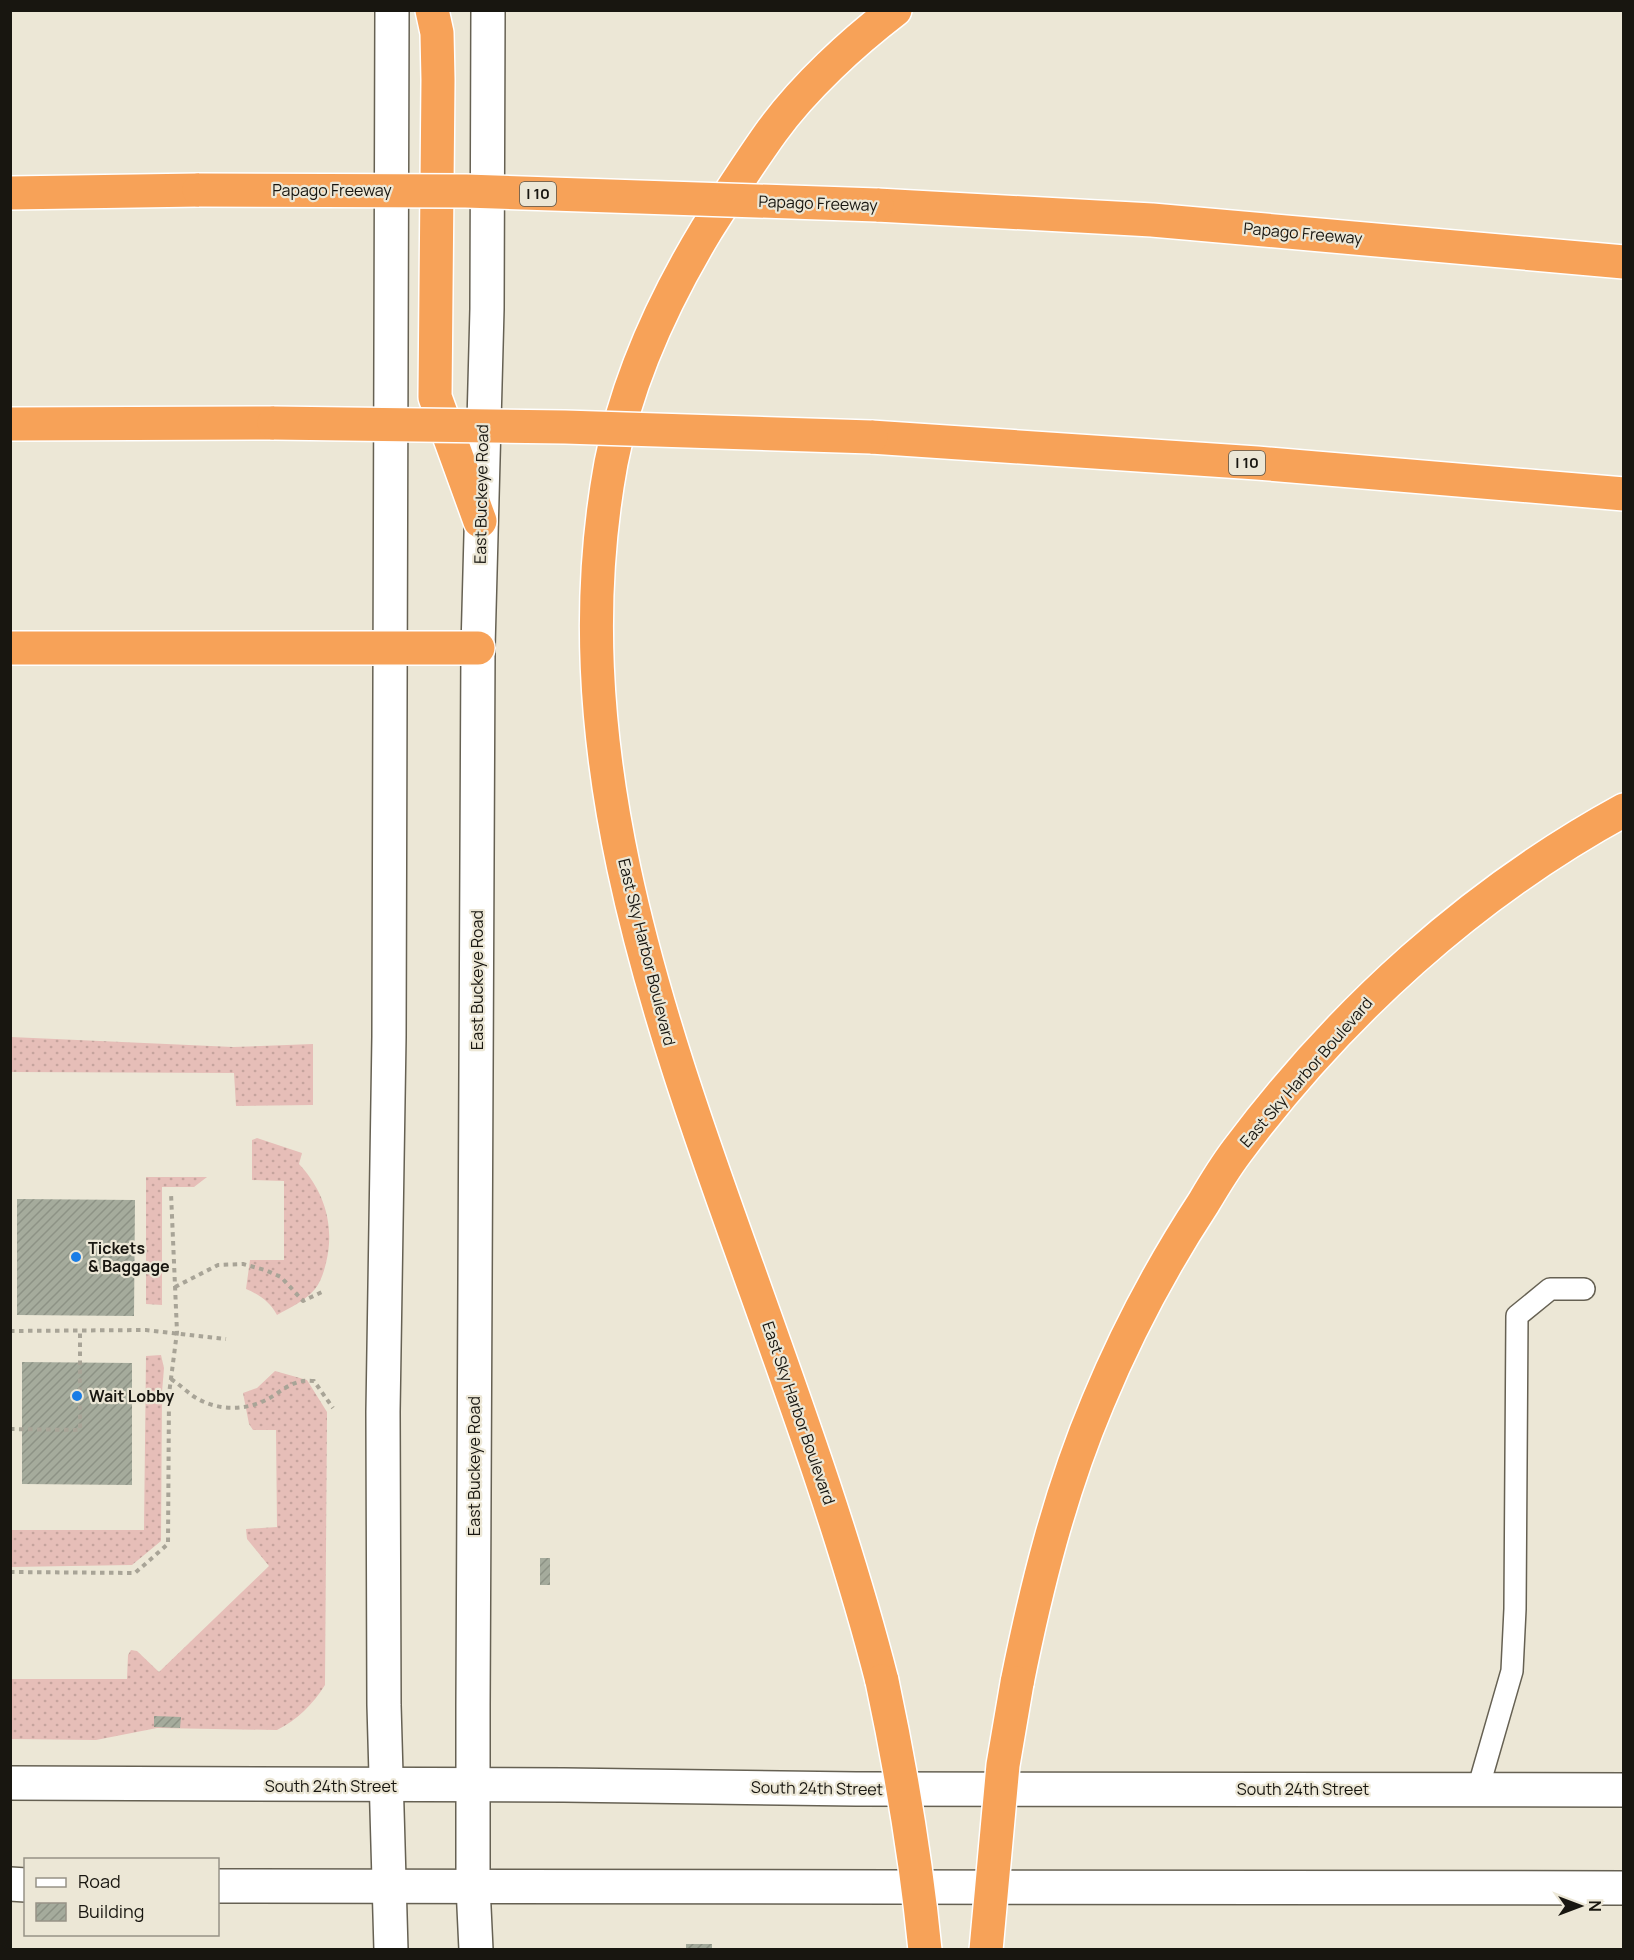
<svg xmlns="http://www.w3.org/2000/svg" width="1634" height="1960" viewBox="0 0 1634 1960" font-family="Manrope,sans-serif">
  <style>
    .grass { fill: url(#grass-dots) }
    .building { fill: url(#building-hatch) }
    .lines { fill: none; stroke-linecap: round; stroke-linejoin: round }
    .service-casing { stroke: #666153; stroke-width: 24 }
    .secondary-casing { stroke: #666153; stroke-width: 36 }
    .motorway-casing { stroke: #fff; stroke-width: 36 }
    .path { stroke: #a8a497; stroke-width: 4; stroke-dasharray: 4.5 4.5; stroke-linecap: butt }
    .service { stroke: #fff; stroke-width: 21 }
    .secondary { stroke: #fff; stroke-width: 33 }
    .motorway { stroke: #f7a258; stroke-width: 33 }
    .motorway-bridge-casing { stroke: #fff; stroke-width: 36; stroke-linecap: butt }
    .motorway-bridge { stroke: #f7a258; stroke-width: 33 }
    .poi-dot { fill: #1a7de6; stroke: #ece7d6; stroke-width: 2 }
    .labels { text-anchor: middle; stroke-width: 4.5; stroke-linejoin: round; paint-order: stroke }
    .shield { fill: #ece7d6; stroke: #58554b; stroke-width: 1.5 }
    .shield-label { font-size: 15px; font-weight: bold; fill: #181610 }
    .street-label { font-size: 16px; fill: #181610; stroke: #ece7d6 }
    .poi-label { font-size: 16px; font-weight: bold; fill: #181610; stroke: #ece7d6; text-anchor: start }
  </style>
  <defs>
    <pattern id="grass-dots" width="8" height="8" patternUnits="userSpaceOnUse" patternTransform="scale(1.5)"><rect width="8" height="8" fill="#e6beb8"/><path d="M2 2h.1M6 6h.1" fill="none" stroke="#c5a39d" stroke-width="1.8" stroke-linecap="round"/></pattern>
    <pattern id="building-hatch" width="6" height="6" patternUnits="userSpaceOnUse" patternTransform="scale(1.5)"><rect width="6" height="6" fill="#a5ab9c"/><path d="M-1 1l2-2M0 6l6-6M5 7l2-2" fill="none" stroke="#8d9285"/></pattern>
  </defs>
  <rect width="100%" height="100%" fill="#ece7d6"/>
  <g class="grass">
    <polygon points="11,1037 233,1047 313,1044 313,1105 236,1106 234,1073 11,1072"/>
    <path d="M257,1138l45,15 -3,11c26,28 36,62 27,99 -2,8 -5,19 -11,26 -10,12 -24,18 -38,26 -7,-13 -17,-20 -31,-26l4,-29h34v-79l-32,-1v-40z"/>
    <polygon points="146,1177 207,1177 194,1187 162,1187 162,1305 146,1304"/>
    <polygon points="161,1355 164,1368 162,1392 161,1541 132,1565 11,1567 11,1530 144,1530 146,1356"/>
    <path d="M275,1371l32,9 20,32 -2,273c-12,19 -28,35 -48,45l-120,-2 -61,12 -85,-1v-60h116l1,-24 3,-5 6,1 22,21 110,-106 -22,-27 -1,-10 31,-2 -1,-97h-23l-4,-6 -6,-31 14,-5z"/>
  </g>
  <g class="building">
    <polygon points="17,1199 135,1200 134,1316 17,1315"/>
    <polygon points="22,1362 132,1363 132,1485 22,1484"/>
    <rect x="540" y="1558" width="10" height="27"/>
    <polygon points="154,1716 181,1717 180,1728 154,1727"/>
    <rect x="686" y="1944" width="26" height="6"/>
  </g>
  <g class="lines">
    <defs>
      <polyline id="service" points="1478,1789 1512,1671 1515,1609 1517,1316 1550,1289 1584,1289"/>
      <g id="secondary">
        <polyline points="10,1783 564,1785 856,1789 1624,1790"/>
        <polyline points="10,1884 26,1885"/>
        <polyline points="218,1886 1624,1888"/>
        <polyline points="391,1950 384,1705 383,1412 389,1037 392,10"/>
        <polyline points="476,1950 473,1886 473,1705 478,648 487,309 488,10"/>
      </g>
      <g id="motorway">
        <polyline points="432,10 437,33 438,80 435,397 480,521"/>
        <polyline points="10,193 199,190"/>
        <polyline points="877,205 1152,220 1624,262"/>
        <polyline points="10,424 274,423"/>
        <polyline points="871,437 1257,463 1624,494"/>
        <polyline points="10,648 478,648"/>
        <path d="M882,1681c-37,-144 -88,-283 -138,-423 -92,-256 -184,-518 -133,-795 16,-83 53,-163 96,-234 21,-33 42,-66 65,-98 32,-44 80,-88 123,-121"/>
        <path d="M1017,1683c19,-95 43,-191 81,-281 29,-70 64,-136 106,-200 10,-17 21,-35 33,-51 103,-138 235,-258 387,-341"/>
      </g>
    </defs>
    <use href="#service" class="service-casing"/>
    <use href="#secondary" class="secondary-casing"/>
    <use href="#motorway" class="motorway-casing"/>
    <g class="path">
      <polyline points="175,1287 218,1265 243,1264 265,1270 281,1277 303,1301 324,1291"/>
      <polyline points="10,1331 146,1330 226,1339"/>
      <path d="M171,1379c8,5 15,12 22,17 26,17 59,15 83,-2 13,-9 23,-15 38,-13l19,27"/>
      <polyline points="10,1429 80,1430 80,1330"/>
      <polyline points="10,1572 135,1573 168,1544 169,1394 177,1332 171,1193"/>
    </g>
    <use href="#service" class="service"/>
    <use href="#secondary" class="secondary"/>
    <use href="#motorway" class="motorway"/>
    <defs>
      <g id="motorway-bridge">
        <polyline points="199,190 466,191 877,205"/>
        <polyline points="274,423 565,427 871,437"/>
        <path d="M882,1681c19,89 34,178 43,269"/>
        <polyline points="986,1950 1003,1765 1017,1683"/>
      </g>
    </defs>
    <use href="#motorway-bridge" class="motorway-bridge-casing"/>
    <use href="#motorway-bridge" class="motorway-bridge"/>
  </g>
  <g class="poi-dot">
    <circle cx="76" cy="1257" r="6"/>
    <circle cx="77" cy="1396" r="6"/>
  </g>
  <g class="labels">
    <g class="shield">
      <rect x="520" y="182" width="36" height="24" rx="4.5"/>
      <rect x="1229" y="451" width="36" height="24" rx="4.5"/>
    </g>
    <g class="shield-label">
      <text x="538" y="199">I 10</text>
      <text x="1247" y="468">I 10</text>
    </g>
    <g class="street-label">
      <text x="332" y="196">Papago Freeway</text>
      <text transform="translate(818 203) rotate(2)" y="6">Papago Freeway</text>
      <text transform="translate(1303 233) rotate(5)" y="6">Papago Freeway</text>
      <text transform="translate(481 494) rotate(-89)" y="6">East Buckeye Road</text>
      <text transform="translate(647 952) rotate(76)" y="6">East Sky Harbor Boulevard</text>
      <text transform="translate(477 980) rotate(-90)" y="6">East Buckeye Road</text>
      <text transform="translate(1306 1072) rotate(-49)" y="6">East Sky Harbor Boulevard</text>
      <text transform="translate(799 1413) rotate(71)" y="6">East Sky Harbor Boulevard</text>
      <text transform="translate(474 1466) rotate(-90)" y="6">East Buckeye Road</text>
      <text x="331" y="1792">South 24th Street</text>
      <text transform="translate(817 1788) rotate(1)" y="6">South 24th Street</text>
      <text x="1303" y="1795">South 24th Street</text>
    </g>
    <g class="poi-label">
      <text x="88" y="1254">Tickets<tspan x="88" dy="18">&amp; Baggage</tspan></text>
      <text x="89" y="1402">Wait Lobby</text>
    </g>
  </g>
  <rect width="1634" height="1960" fill="none" stroke="#181610" stroke-width="24"/>
  <rect x="24" y="1858" width="195" height="78" fill="#ece7d6" stroke="#979387" stroke-width="1.5"/>
  <rect x="36" y="1878" width="30" height="9" fill="#ffffff" stroke="#979387" stroke-width="1.5"/>
  <text x="78" y="1888" font-size="18" fill="#181610">Road</text>
  <rect x="36" y="1903" width="30" height="18" fill="url(#building-hatch)" stroke="#979387" stroke-width="1.5"/>
  <text x="78" y="1918" font-size="18" fill="#181610">Building</text>
  <g transform="translate(1580 1906) rotate(90)" stroke="#ece7d6" stroke-width="4.5" paint-order="stroke">
  <path d="M0-4.5L10 22L0 15L-10 22Z" fill="#181610"/>
  <text y="-9" font-size="16" font-weight="bold" text-anchor="middle" fill="#181610">N</text>
  </g>
</svg>
